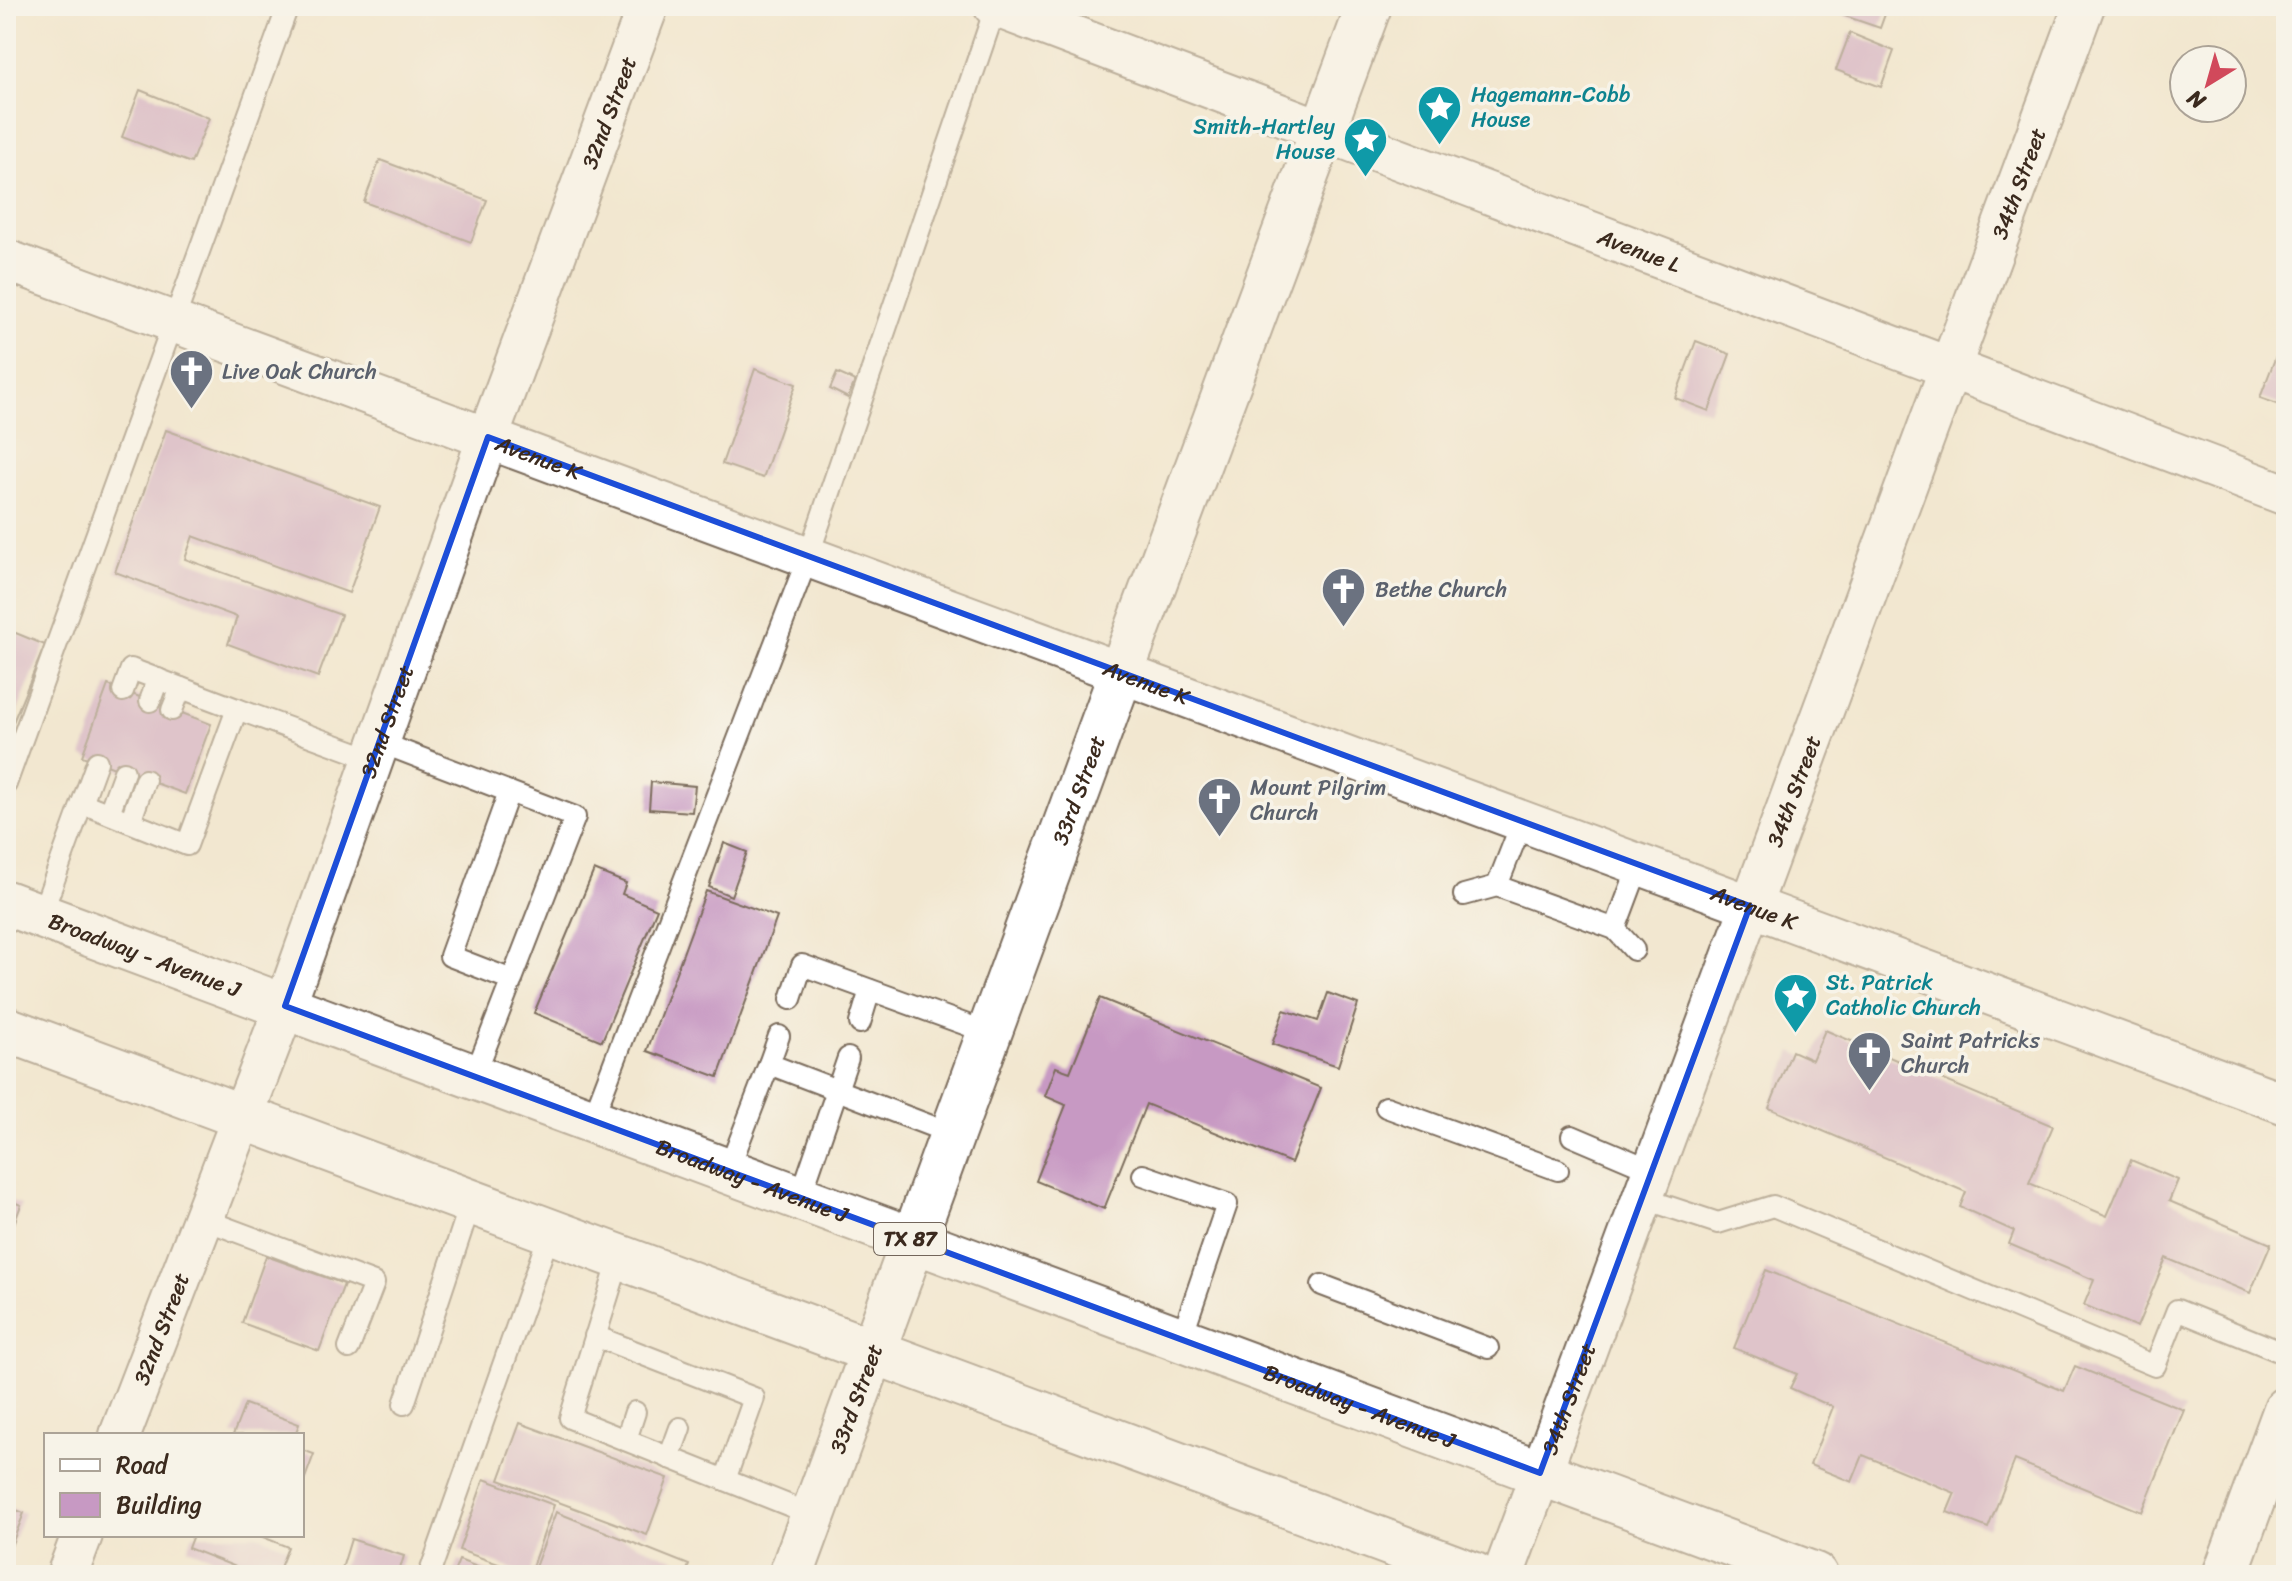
<svg xmlns="http://www.w3.org/2000/svg" width="2292" height="1581" viewBox="0 0 2292 1581" font-family="Sriracha,sans-serif">
  <style>
    .building { fill: #c799c3 }
    .lines { fill: none; stroke-linecap: round; stroke-linejoin: round }
    .lane-casing { stroke: #7b6c5c; stroke-width: 24 }
    .street-casing { stroke: #7b6c5c; stroke-width: 44 }
    .secondary-casing { stroke: #7b6c5c; stroke-width: 48 }
    .primary-casing { stroke: #7b6c5c; stroke-width: 48 }
    .lane { stroke: #fff; stroke-width: 20 }
    .street { stroke: #fff; stroke-width: 40 }
    .secondary { stroke: #fff; stroke-width: 44 }
    .primary { stroke: #fff; stroke-width: 44 }
    .marked { fill: none; stroke: #1d4ed8; stroke-width: 6; stroke-linejoin: round }
    .labels { text-anchor: middle; stroke-width: 7; stroke-linejoin: round; paint-order: stroke }
    .shield { fill: #f7f3e8; stroke: #73665b; stroke-width: 2 }
    .shield-label { font-size: 20px; font-weight: bold; fill: #3b2a1e }
    .culture-label { font-size: 22px; fill: #0d838f; stroke: #f7f3e8; text-anchor: start }
    .street-label { font-size: 22px; fill: #3b2a1e; stroke: #f7f3e8 }
    .worship-label { font-size: 22px; fill: #5b616d; stroke: #f7f3e8; text-anchor: start }
  </style>
  <rect width="100%" height="100%" fill="#f7f3e8"/>
  <filter id="ink" filterUnits="userSpaceOnUse"><feTurbulence type="fractalNoise" baseFrequency=".0125" numOctaves="2"/><feDisplacementMap in="SourceGraphic" scale="16" xChannelSelector="R" yChannelSelector="G"/><feConvolveMatrix kernelMatrix="1 2 1 2 8 2 1 2 1" color-interpolation-filters="sRGB"/></filter>
  <filter id="wash" filterUnits="userSpaceOnUse"><feTurbulence type="fractalNoise" baseFrequency=".006" numOctaves="4" result="noise"/><feDisplacementMap in="SourceGraphic" scale="32" xChannelSelector="R" yChannelSelector="G"/><feGaussianBlur stdDeviation="1.8" result="paint"/><feColorMatrix in="noise" values="0 0 0 0 0 0 0 0 0 0 0 0 0 0 0 0 0 1.4 0 .05"/><feComposite in="paint" operator="in"/></filter>
  <g filter="url(#wash)">
    <rect width="100%" height="100%" fill="#f2e7d0"/>
    <g id="blocks">
      <g class="building">
        <polygon points="1816,6 1888,6 1880,28"/>
        <polygon points="1850,33 1894,51 1881,87 1836,70"/>
        <polygon points="140,90 209,118 191,163 122,137"/>
        <polygon points="380,160 487,200 471,242 364,202"/>
        <polygon points="2286,330 2286,407 2260,398"/>
        <polygon points="1696,341 1730,354 1709,411 1675,398"/>
        <polygon points="755,369 796,384 763,478 722,464"/>
        <polygon points="837,373 855,381 848,398 830,389"/>
        <polygon points="166,430 380,507 349,593 193,536 185,559 341,615 318,677 228,644 237,617 115,572"/>
        <polygon points="6,629 45,645 6,739"/>
        <polygon points="108,685 211,724 185,794 82,756"/>
        <polygon points="651,782 695,786 692,812 649,809"/>
        <polygon points="724,843 747,852 731,896 709,887"/>
        <polygon points="594,870 626,883 622,894 657,909 602,1041 534,1013"/>
        <polygon points="706,891 777,917 718,1077 647,1051"/>
        <polygon points="1328,993 1358,1004 1338,1066 1272,1044 1284,1010 1318,1021"/>
        <polygon points="1100,998 1321,1088 1291,1163 1146,1104 1104,1209 1036,1181 1066,1105 1045,1096 1056,1067 1070,1072"/>
        <polygon points="1825,1030 2053,1126 2029,1183 2107,1216 2131,1160 2178,1180 2169,1201 2271,1244 2250,1293 2166,1258 2137,1327 2084,1305 2094,1280 2009,1244 2014,1231 1960,1207 1966,1192 1769,1108 1792,1051 1812,1060"/>
        <polygon points="6,1199 21,1205 13,1227 6,1224"/>
        <polygon points="266,1256 344,1284 319,1351 242,1323"/>
        <polygon points="1766,1270 2064,1391 2075,1366 2184,1410 2142,1512 2015,1460 1988,1528 1947,1512 1955,1493 1863,1455 1852,1482 1810,1465 1833,1407 1790,1388 1797,1374 1734,1348"/>
        <polygon points="245,1404 299,1424 295,1435 233,1435"/>
        <polygon points="520,1423 668,1478 647,1535 499,1480"/>
        <polygon points="302,1450 314,1454 302,1486"/>
        <polygon points="484,1479 554,1505 529,1575 459,1550"/>
        <polygon points="6,1506 24,1513 6,1559"/>
        <polygon points="556,1512 689,1565 685,1575 532,1575"/>
        <polygon points="193,1535 258,1535 288,1547 277,1575 256,1575 188,1548"/>
        <polygon points="351,1539 404,1556 398,1575 340,1575"/>
        <polygon points="459,1560 498,1575 453,1575"/>
      </g>
    </g>
  </g>
  <g filter="url(#ink)">
    <use href="#blocks" fill-opacity="0" stroke="#7b6c5c" stroke-width="2"/>
    <g class="lines">
      <defs>
        <g id="lane">
          <polyline points="123,691 131,669 237,709"/>
          <polyline points="150,701 158,679"/>
          <polyline points="172,710 181,688"/>
          <polyline points="379,742 575,817 474,1077"/>
          <polyline points="6,784 288,6"/>
          <polyline points="509,792 450,956 512,980"/>
          <polyline points="82,803 97,762"/>
          <polyline points="109,813 124,772"/>
          <polyline points="130,822 145,780"/>
          <polyline points="1497,886 1522,822"/>
          <polyline points="1464,895 1497,886 1615,929 1634,950"/>
          <polyline points="41,916 82,803 187,845 237,709 373,759"/>
          <polyline points="1615,929 1639,865"/>
          <polyline points="791,999 802,965 989,1033"/>
          <polyline points="860,1023 870,990"/>
          <polyline points="779,1036 769,1064 952,1134"/>
          <polyline points="1386,1107 1558,1170"/>
          <polyline points="592,1120 808,557 996,6"/>
          <polyline points="1572,1136 1652,1170"/>
          <polyline points="728,1171 769,1064"/>
          <polyline points="1143,1175 1227,1204 1181,1339"/>
          <polyline points="800,1198 848,1058"/>
          <polyline points="1642,1198 1718,1223 1773,1206 2155,1366 2177,1310 2286,1354"/>
          <polyline points="203,1219 374,1283 349,1348"/>
          <polyline points="620,1257 570,1418 813,1515"/>
          <polyline points="1322,1285 1488,1348"/>
          <polyline points="595,1336 754,1398 725,1480"/>
          <polyline points="404,1404 471,1202"/>
          <polyline points="626,1440 635,1412"/>
          <polyline points="669,1458 680,1428"/>
          <polyline points="429,1575 550,1232"/>
        </g>
        <g id="street">
          <path id="s1" d="M994,6l1292,489"/>
          <path id="s2" d="M6,260l2280,844"/>
          <path id="s3" d="M120,1435l165,-429 203,-569 160,-431"/>
          <polyline points="67,1575 82,1535"/>
          <path id="s4" d="M1503,1575l581,-1569"/>
        </g>
        <g id="secondary">
          <path id="s5" d="M791,1575l330,-902 248,-667"/>
          <polyline points="2225,1575 2286,1409"/>
        </g>
        <g id="primary">
          <path id="s6" d="M6,903l1809,672"/>
          <polyline points="6,1029 1475,1575"/>
        </g>
      </defs>
      <use href="#lane" class="lane-casing"/>
      <use href="#street" class="street-casing"/>
      <use href="#secondary" class="secondary-casing"/>
      <use href="#primary" class="primary-casing"/>
      <use href="#lane" class="lane"/>
      <use href="#street" class="street"/>
      <use href="#secondary" class="secondary"/>
      <use href="#primary" class="primary"/>
    </g>
  </g>
  <path d="M0 0H2292V1581H0ZM488,437l1262,469 -210,567 -1255,-467z" fill="#f2e7d0" fill-opacity=".55" fill-rule="evenodd"/>
  <path class="marked" d="M488,437l1262,469 -210,567 -1255,-467z"/>
  <defs>
    <symbol id="sight-pin" viewBox="-11 -11 22 30"><path d="M0 17L-7.5 6A9.5 9.5 0 1 1 7.5 6Z" fill="#0f9aa8" stroke="#f7f3e8"/><path d="M0-6L1.8-2.2L6-1.7L2.9 1.2L3.7 5.4L0 3.3L-3.7 5.4L-2.9 1.2L-6-1.7L-1.8-2.2Z" fill="#fff"/></symbol>
    <symbol id="church-pin" viewBox="-11 -11 22 30"><path d="M0 17L-7.5 6A9.5 9.5 0 1 1 7.5 6Z" fill="#6b7280" stroke="#f7f3e8"/><path d="M-1.2-6h2.4v3.5h3.3v2.4h-3.3V6h-2.4V-.1h-3.3v-2.4h3.3Z" fill="#fff"/></symbol>
  </defs>
  <g fill-rule="evenodd">
    <use href="#sight-pin" x="1414" y="82" width="51" height="69"/>
    <use href="#sight-pin" x="1340" y="114" width="51" height="69"/>
    <use href="#church-pin" x="166" y="346" width="51" height="69"/>
    <use href="#church-pin" x="1318" y="564" width="51" height="69"/>
    <use href="#church-pin" x="1194" y="774" width="51" height="69"/>
    <use href="#sight-pin" x="1770" y="970" width="51" height="69"/>
    <use href="#church-pin" x="1844" y="1028" width="51" height="69"/>
  </g>
  <g class="labels">
    <rect class="shield" x="874" y="1223" width="72" height="32" rx="6"/>
    <g class="shield-label">
      <text x="910" y="1246">TX 87</text>
    </g>
    <g class="culture-label">
      <text x="1471" y="102">Hagemann-Cobb<tspan x="1471" dy="25">House</tspan></text>
      <text x="1335" y="134" text-anchor="end">Smith-Hartley<tspan x="1335" dy="25">House</tspan></text>
      <text x="1826" y="990">St. Patrick<tspan x="1826" dy="25">Catholic Church</tspan></text>
    </g>
    <g class="street-label">
      <text dy="8" stroke="none"><textPath href="#s3" startOffset="1410">32nd Street</textPath></text>
      <text dy="8" stroke="none"><textPath href="#s4" startOffset="1484">34th Street</textPath></text>
      <text dy="8" stroke="none"><textPath href="#s1" startOffset="690">Avenue L</textPath></text>
      <text dy="8" stroke="none"><textPath href="#s2" startOffset="568">Avenue K</textPath></text>
      <text dy="8" stroke="none"><textPath href="#s2" startOffset="1216">Avenue K</textPath></text>
      <text dy="8" stroke="none"><textPath href="#s3" startOffset="762">32nd Street</textPath></text>
      <text dy="8" stroke="none"><textPath href="#s5" startOffset="836">33rd Street</textPath></text>
      <text dy="8" stroke="none"><textPath href="#s4" startOffset="836">34th Street</textPath></text>
      <text dy="8" stroke="none"><textPath href="#s2" startOffset="1864">Avenue K</textPath></text>
      <text dy="8" stroke="none"><textPath href="#s6" startOffset="148">Broadway - Avenue J</textPath></text>
      <text dy="8" stroke="none"><textPath href="#s6" startOffset="796">Broadway - Avenue J</textPath></text>
      <text dy="8" stroke="none"><textPath href="#s3" startOffset="114">32nd Street</textPath></text>
      <text dy="8" stroke="none"><textPath href="#s4" startOffset="188">34th Street</textPath></text>
      <text dy="8" stroke="none"><textPath href="#s5" startOffset="188">33rd Street</textPath></text>
      <text dy="8" stroke="none"><textPath href="#s6" startOffset="1444">Broadway - Avenue J</textPath></text>
    </g>
    <g class="worship-label">
      <text x="222" y="379">Live Oak Church</text>
      <text x="1375" y="597">Bethe Church</text>
      <text x="1250" y="795">Mount Pilgrim<tspan x="1250" dy="25">Church</tspan></text>
      <text x="1901" y="1048">Saint Patricks<tspan x="1901" dy="25">Church</tspan></text>
    </g>
  </g>
  <rect width="2292" height="1581" fill="none" stroke="#f7f3e8" stroke-width="32"/>
  <rect x="44" y="1433" width="260" height="104" fill="#f7f3e8" stroke="#aca397" stroke-width="2"/>
  <rect x="60" y="1459" width="40" height="12" fill="#ffffff" stroke="#aca397" stroke-width="2"/>
  <text x="116" y="1473" font-size="24" fill="#3b2a1e">Road</text>
  <rect x="60" y="1493" width="40" height="24" fill="#c799c3" stroke="#aca397" stroke-width="2"/>
  <text x="116" y="1513" font-size="24" fill="#3b2a1e">Building</text>
  <g transform="translate(2208 84) rotate(217)"><circle r="38" fill="#f7f3e8" stroke="#aca397" stroke-width="2"/>
  <path d="M0-6L14 30L0 20L-14 30Z" fill="#d1495b"/>
  <text y="-12" font-size="22" font-weight="bold" text-anchor="middle" fill="#3b2a1e">N</text>
  </g>
</svg>
